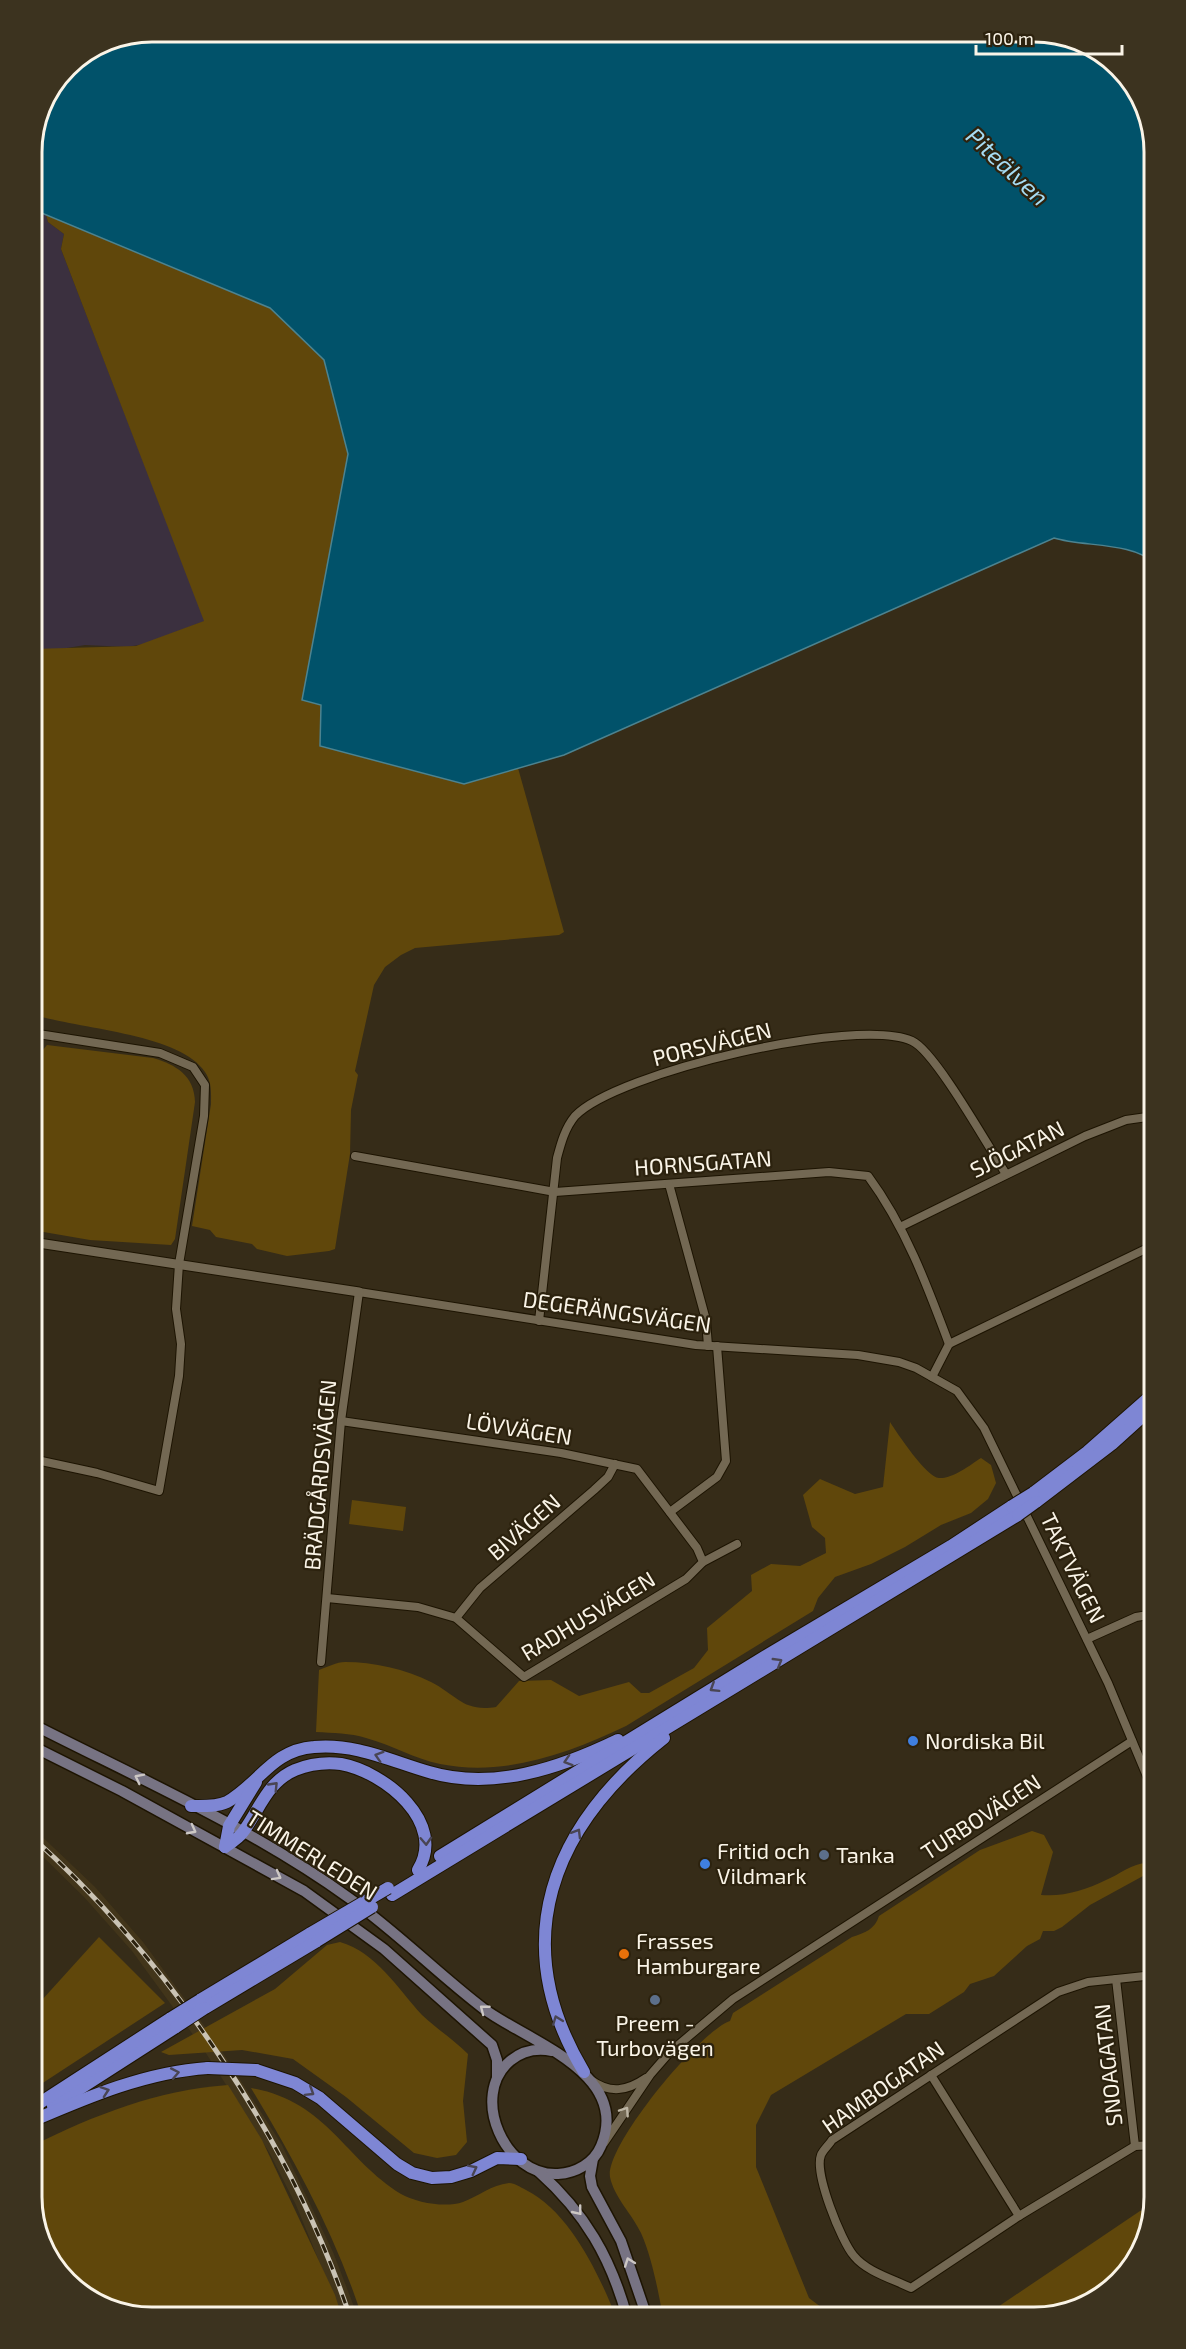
<svg xmlns="http://www.w3.org/2000/svg" width="1186" height="2349" viewBox="0 0 1186 2349" font-family="'Exo 2',sans-serif">
  <style>
    .built { fill: #42351a }
    .industrial { fill: #3b303f }
    .green { fill: #60470b }
    .water { fill: #01526a; stroke: #4c8390; stroke-width: 1.5 }
    .lines { fill: none; stroke-linecap: round; stroke-linejoin: round }
    .minor-casing { stroke: #1d1402; stroke-width: 10 }
    .tertiary-casing { stroke: #1d1402; stroke-width: 11 }
    .secondary-casing { stroke: #1d1402; stroke-width: 13 }
    .trunk-casing { stroke: #1d1402; stroke-width: 14 }
    .minor { stroke: #736853; stroke-width: 8 }
    .tertiary { stroke: #736853; stroke-width: 9 }
    .secondary { stroke: #777383; stroke-width: 10 }
    .trunk { stroke: #7e86d4; stroke-width: 12 }
    .rail-casing { stroke: #cac3b4; stroke-width: 5 }
    .rail { stroke: #2c220e; stroke-width: 3; stroke-dasharray: 9; stroke-linecap: butt }
    .trunk-bridge-casing { stroke: #1d1402; stroke-width: 14; stroke-linecap: butt }
    .trunk-bridge { stroke: #7e86d4; stroke-width: 12 }
    .oneway { stroke: #494553 }
    .oneway2 { stroke: #ccc7c4 }
    .oneway3 { stroke: #bdb5a4 }
    .shop-dot { fill: #3f7fe0; stroke: #2c220e; stroke-width: 2 }
    .service-dot { fill: #5c6f8a; stroke: #2c220e; stroke-width: 2 }
    .food-dot { fill: #e8710a; stroke: #2c220e; stroke-width: 2 }
    .labels { text-anchor: middle; stroke-width: 4.5; stroke-linejoin: round; paint-order: stroke }
    .street-label { font-size: 22px; fill: #faf4e7; stroke: #2c220e }
    .poi-label { font-size: 22px; fill: #faf4e7; stroke: #2c220e; text-anchor: start }
    .water-label { font-size: 24px; font-style: italic; fill: #a6dcf3; stroke: #2c220e }
    .rim { fill: none; stroke: #faf4e7; stroke-width: 3 }
  </style>
  <rect width="100%" height="100%" fill="#362c18"/>
  <polygon class="built" points="32,1827 95,1887 143,1942 214,2039 282,2145 333,2252 358,2317 342,2317 296,2205 269,2152 202,2047 132,1951 84,1897 32,1846"/>
  <polygon class="industrial" points="32,209 46,215 48,222 64,234 61,249 205,621 144,644 127,647 85,645 55,650 32,649"/>
  <g class="green">
    <path d="M46,215l224,93 54,52 24,94 -46,246 19,5 -1,41 144,38 54,-16 46,164 -5,3 -144,13 -14,7 -16,12 -11,18 -19,86 3,4 -7,35 -1,44 -15,95 -6,2 -42,5 -30,-7 -5,-5 -36,-7 -6,-7 -18,-4 19,-122c0,-11 1,-22 -6,-32 -25,-39 -129,-43 -173,-58v-365l104,-3 68,-25 -143,-372 3,-15 -16,-12z"/>
    <path d="M47,1045l106,13c23,7 41,17 42,44l-20,137 -4,6 -81,-5 -58,-10v-167z"/>
    <path d="M890,1422c7,11 37,56 49,56 14,1 31,-13 42,-20l10,7 5,18 -8,16 -17,14 -30,12 -36,22 -34,17 -36,13 -17,21 -5,13 -187,115c-57,27 -121,51 -186,38 -25,-5 -48,-19 -74,-26 -16,-5 -33,-5 -50,-6l3,-62c8,-3 18,-8 26,-8 28,0 61,7 86,20 27,14 32,30 65,25l23,-26 32,-1 28,16 50,-14 12,11h8l45,-25 14,-18 -1,-22 45,-37 -1,-16 20,-11 29,2 26,-13 -1,-15 -13,-11 -9,-32 17,-16 35,15 28,-7z"/>
    <polygon points="352,1500 406,1507 403,1531 349,1524"/>
    <path d="M1032,1831l12,4 9,17 -12,43c23,2 44,-5 65,-15 15,-6 31,-21 48,-16v6l-64,35 -28,22 -8,4h-11l-3,8 -13,7 -33,30 -24,8 -6,8 -35,22h-23l-135,81 -15,30v42l53,131 25,19h-171c-5,-27 -11,-59 -22,-84 -9,-19 -27,-36 -31,-56 -5,-31 90,-146 120,-156l3,-8 119,-76c13,-4 23,-8 27,-21l101,-66z"/>
    <polygon points="99,1937 165,2003 32,2090 32,2011"/>
    <path d="M340,1942c36,10 58,47 82,73 15,14 32,25 46,39l-5,47 4,41 -11,13 -19,3 -23,-5 -68,-56 -53,-38 -51,-9 -73,5 -8,-3 114,-63 52,-44z"/>
    <path d="M228,2085l34,55 73,155 7,22h-197l-60,-20 -44,-54 -9,-46v-51c62,-31 126,-56 196,-61z"/>
    <path d="M251,2088c76,13 93,71 150,106 16,9 45,14 62,8 16,-6 28,-17 46,-19 6,0 11,4 17,7 43,21 73,84 90,127h-254c-26,-81 -67,-156 -111,-229z"/>
    <polygon points="1151,2209 1134,2264 1080,2308 1034,2317 983,2317 1140,2211"/>
  </g>
  <path class="water" d="M152,32h890l65,24 38,50 9,46v411c-21,-21 -71,-16 -100,-25l-490,217 -100,29 -144,-38 1,-41 -19,-5 46,-246 -24,-94 -54,-52 -238,-99v-64l9,-39 26,-39 39,-26z"/>
  <g class="lines">
    <defs>
      <g id="minor">
        <path d="M355,1156l200,36 274,-20 39,4c37,50 59,109 81,168"/>
        <polyline points="669,1184 706,1320 708,1346"/>
        <polyline points="900,1227 1085,1136 1126,1120 1154,1116"/>
        <path d="M539,1321l18,-163c4,-15 8,-30 18,-42 42,-44 282,-100 337,-75 23,10 77,107 94,133"/>
        <polyline points="932,1377 949,1344 1154,1245"/>
        <polyline points="32,1459 97,1473 159,1491 179,1376 181,1344 176,1309 179,1264 204,1116 205,1085 193,1067 160,1053 32,1033"/>
        <polyline points="670,1512 717,1477 726,1461 717,1346"/>
        <polyline points="703,1562 737,1544"/>
        <polyline points="327,1598 418,1607 456,1618 524,1677 686,1579 703,1562 697,1548 637,1469 561,1453 341,1421"/>
        <polyline points="456,1618 480,1588 594,1490 608,1477 615,1464"/>
        <polyline points="1087,1639 1136,1617 1154,1614"/>
        <polyline points="321,1662 341,1421 359,1292 696,1345 858,1355 899,1362 916,1368 957,1391 984,1428 1108,1683 1154,1793"/>
        <polyline points="1116,1979 1135,2146"/>
        <polyline points="931,2075 1019,2216"/>
        <path d="M591,2080c19,14 36,11 55,-2"/>
        <polyline points="604,2143 650,2075 670,2052 733,1999 1132,1741"/>
        <path d="M1154,2145l-19,1 -116,70 -108,72c-18,-9 -44,-16 -57,-32 -13,-15 -40,-83 -33,-101 2,-5 8,-10 11,-15l226,-148 30,-10 66,-7"/>
      </g>
      <polyline id="tertiary" points="32,1242 359,1292"/>
      <g id="secondary">
        <path d="M32,1724c106,54 220,104 317,174 48,34 89,76 135,111 43,32 148,64 117,137 -7,17 -25,27 -43,28 -53,3 -89,-78 -48,-113 12,-10 27,-13 42,-10"/>
        <polyline points="32,1746 122,1791 304,1891 384,1949 492,2045 497,2060 497,2077"/>
        <polyline points="593,2159 590,2176 592,2187 621,2241 647,2317"/>
        <path d="M539,2172c46,41 72,86 88,145"/>
      </g>
      <g id="trunk">
        <polyline points="1033,1493 1087,1452 1154,1393"/>
        <polyline points="1036,1502 1112,1444 1154,1406"/>
        <path d="M191,1806c11,0 25,1 36,-4 32,-18 45,-52 87,-55 41,-4 77,14 115,25 64,19 131,-4 189,-32"/>
        <path d="M225,1847c6,-4 14,-9 18,-15 17,-23 24,-50 52,-62 15,-6 30,-8 46,-6 44,8 106,59 77,106"/>
        <polyline points="225,1847 229,1826 256,1782"/>
        <polyline points="440,1856 759,1660 951,1546 1012,1506"/>
        <polyline points="392,1895 1018,1515"/>
        <polyline points="200,2000 311,1933"/>
        <polyline points="205,2008 317,1941"/>
        <polyline points="256,2070 295,2083 320,2098 397,2164 412,2173 432,2178 451,2177 471,2171 497,2158 521,2159"/>
        <path d="M584,2072c-78,-130 -33,-245 80,-334"/>
        <polyline points="53,2106 176,2027"/>
        <polyline points="32,2108 171,2018"/>
        <path d="M32,2121c56,-24 114,-49 176,-53"/>
      </g>
    </defs>
    <use href="#minor" class="minor-casing"/>
    <use href="#tertiary" class="tertiary-casing"/>
    <use href="#secondary" class="secondary-casing"/>
    <use href="#trunk" class="trunk-casing"/>
    <use href="#minor" class="minor"/>
    <use href="#tertiary" class="tertiary"/>
    <use href="#secondary" class="secondary"/>
    <use href="#trunk" class="trunk"/>
    <defs>
      <path id="rail" d="M32,1837c137,123 260,305 318,480"/>
    </defs>
    <use href="#rail" class="rail-casing"/>
    <use href="#rail" class="rail"/>
    <defs>
      <g id="trunk-bridge">
        <polyline points="1012,1506 1033,1493"/>
        <polyline points="1018,1515 1036,1502"/>
        <polyline points="311,1933 388,1888"/>
        <polyline points="317,1941 372,1907"/>
        <polyline points="171,2018 200,2000"/>
        <polyline points="176,2027 205,2008"/>
        <polyline points="208,2068 256,2070"/>
      </g>
    </defs>
    <use href="#trunk-bridge" class="trunk-bridge-casing"/>
    <use href="#trunk-bridge" class="trunk-bridge"/>
  </g>
  <defs><path id="oneway-chevron" d="M-2-3.5L2.5 0L-2 3.5" fill="none" stroke-width="1.6" stroke-linecap="round" stroke-linejoin="round" transform="scale(1.5)"/></defs>
  <g class="oneway">
    <use href="#oneway-chevron" transform="translate(778 1662) rotate(-31)"/>
    <use href="#oneway-chevron" transform="translate(714 1688) rotate(148)"/>
    <use href="#oneway-chevron" transform="translate(379 1756) rotate(-163)"/>
    <use href="#oneway-chevron" transform="translate(568 1761) rotate(162)"/>
    <use href="#oneway-chevron" transform="translate(274 1786) rotate(-46)"/>
    <use href="#oneway-chevron" transform="translate(577 1833) rotate(-59)"/>
    <use href="#oneway-chevron" transform="translate(426 1841) rotate(87)"/>
    <use href="#oneway-chevron" transform="translate(557 2020) rotate(-111)"/>
    <use href="#oneway-chevron" transform="translate(175 2073) rotate(-11)"/>
    <use href="#oneway-chevron" transform="translate(105 2091) rotate(-19)"/>
    <use href="#oneway-chevron" transform="translate(310 2092) rotate(32)"/>
    <use href="#oneway-chevron" transform="translate(473 2169) rotate(-27)"/>
  </g>
  <g class="oneway2">
    <use href="#oneway-chevron" transform="translate(139 1778) rotate(-153)"/>
    <use href="#oneway-chevron" transform="translate(192 1830) rotate(28)"/>
    <use href="#oneway-chevron" transform="translate(277 1876) rotate(29)"/>
    <use href="#oneway-chevron" transform="translate(484 2009) rotate(-142)"/>
    <use href="#oneway-chevron" transform="translate(578 2211) rotate(51)"/>
    <use href="#oneway-chevron" transform="translate(629 2262) rotate(-110)"/>
  </g>
  <use class="oneway3" href="#oneway-chevron" transform="translate(625 2111) rotate(-56)"/>
  <g class="shop-dot">
    <circle cx="913" cy="1741" r="6"/>
    <circle cx="705" cy="1864" r="6"/>
  </g>
  <g class="service-dot">
    <circle cx="824" cy="1855" r="6"/>
    <circle cx="655" cy="2000" r="6"/>
  </g>
  <circle class="food-dot" cx="624" cy="1954" r="6"/>
  <g class="labels">
    <g class="street-label">
      <text transform="translate(712 1044) rotate(-14)" y="8">PORSVÄGEN</text>
      <text transform="translate(1017 1149) rotate(-26)" y="8">SJÖGATAN</text>
      <text transform="translate(703 1163) rotate(-4)" y="8">HORNSGATAN</text>
      <text transform="translate(617 1312) rotate(8)" y="8">DEGERÄNGSVÄGEN</text>
      <text transform="translate(519 1429) rotate(9)" y="8">LÖVVÄGEN</text>
      <text transform="translate(320 1475) rotate(-85)" y="8">BRÄDGÅRDSVÄGEN</text>
      <text transform="translate(524 1527) rotate(-41)" y="8">BIVÄGEN</text>
      <text transform="translate(1073 1568) rotate(64)" y="8">TAKTVÄGEN</text>
      <text transform="translate(588 1616) rotate(-31)" y="8">RADHUSVÄGEN</text>
      <text transform="translate(981 1817) rotate(-33)" y="8">TURBOVÄGEN</text>
      <text transform="translate(312 1855) rotate(32)" y="8">TIMMERLEDEN</text>
      <text transform="translate(1108 2065) rotate(-96)" y="8">SNOAGATAN</text>
      <text transform="translate(883 2087) rotate(-35)" y="8">HAMBOGATAN</text>
    </g>
    <g class="poi-label">
      <text x="925" y="1749">Nordiska Bil</text>
      <text x="717" y="1859">Fritid och<tspan x="717" dy="25">Vildmark</tspan></text>
      <text x="836" y="1863">Tanka</text>
      <text x="636" y="1949">Frasses<tspan x="636" dy="25">Hamburgare</tspan></text>
      <text x="655" y="2031" text-anchor="middle">Preem -<tspan x="655" dy="25">Turbovägen</tspan></text>
    </g>
    <g class="water-label">
      <text transform="translate(1007 167) rotate(43)" y="8">Piteälven</text>
    </g>
  </g>
  <path d="M0 0H1186V2349H0ZM152 42H1034A110 110 0 0 1 1144 152V2197A110 110 0 0 1 1034 2307H152A110 110 0 0 1 42 2197V152A110 110 0 0 1 152 42Z" fill="#3c331f" fill-rule="evenodd"/>
  <path class="rim" d="M152 42H1034A110 110 0 0 1 1144 152V2197A110 110 0 0 1 1034 2307H152A110 110 0 0 1 42 2197V152A110 110 0 0 1 152 42Z"/>
  <path d="M976 45v9h146v-9" fill="none" stroke="#faf4e7" stroke-width="3"/>
  <text x="985" y="45" font-size="18" fill="#faf4e7" stroke="#2c220e" stroke-width="4.5" paint-order="stroke">100 m</text>
</svg>
